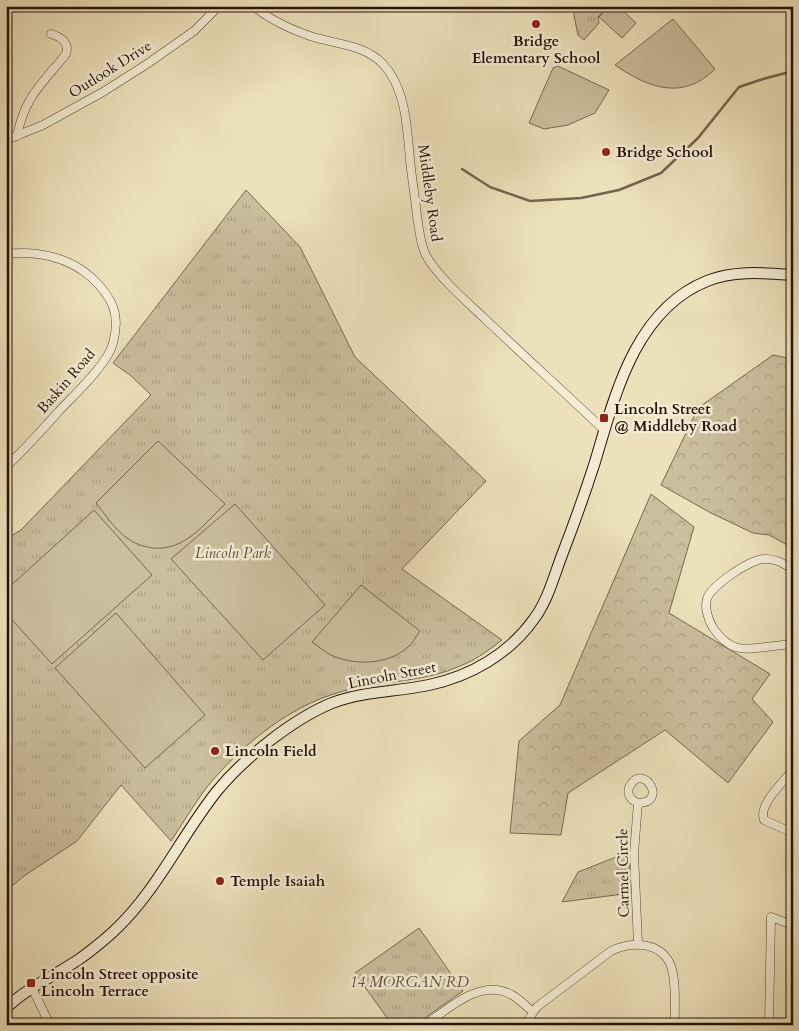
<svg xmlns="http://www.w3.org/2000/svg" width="799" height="1031" viewBox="0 0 799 1031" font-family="Cardo,serif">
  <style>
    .grass { fill: url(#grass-tufts); stroke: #786853 }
    .forest { fill: url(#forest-crowns); stroke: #786853 }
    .pitch { fill: #cabe9d; stroke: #786853 }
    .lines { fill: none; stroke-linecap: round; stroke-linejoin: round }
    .stream { stroke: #74634f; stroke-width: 2.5 }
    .street-casing { stroke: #574536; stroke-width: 9 }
    .secondary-casing { stroke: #251109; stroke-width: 12 }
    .street { stroke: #f3ecd3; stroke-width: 8 }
    .secondary { stroke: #f3ecd3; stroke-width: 10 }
    .poi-dot { fill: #8f2418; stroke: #f3ecd3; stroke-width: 2 }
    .labels { text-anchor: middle; stroke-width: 5; stroke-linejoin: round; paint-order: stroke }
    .poi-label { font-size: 15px; font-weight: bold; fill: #251109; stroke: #f3ecd3; text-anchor: start }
    .street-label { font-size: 15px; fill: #251109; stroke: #f3ecd3 }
    .park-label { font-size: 15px; font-style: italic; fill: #5f4e3d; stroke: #f3ecd3 }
  </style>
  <defs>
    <pattern id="grass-tufts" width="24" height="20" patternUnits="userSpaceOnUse" patternTransform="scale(1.25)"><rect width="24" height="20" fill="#cabe9d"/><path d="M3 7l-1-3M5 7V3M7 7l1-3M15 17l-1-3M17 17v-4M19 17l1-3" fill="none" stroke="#ada286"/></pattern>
    <pattern id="forest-crowns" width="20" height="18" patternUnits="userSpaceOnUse" patternTransform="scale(1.25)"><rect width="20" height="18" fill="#cabe9d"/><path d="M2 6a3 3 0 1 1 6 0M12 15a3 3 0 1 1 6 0" fill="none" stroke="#ada286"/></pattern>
  </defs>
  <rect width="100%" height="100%" fill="#ece1bb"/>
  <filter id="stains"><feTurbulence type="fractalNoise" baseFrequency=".004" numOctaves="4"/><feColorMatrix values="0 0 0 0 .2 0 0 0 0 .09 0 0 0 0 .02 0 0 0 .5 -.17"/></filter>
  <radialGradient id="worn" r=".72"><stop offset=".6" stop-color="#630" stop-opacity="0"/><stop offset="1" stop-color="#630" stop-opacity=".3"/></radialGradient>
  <g class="grass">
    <polygon points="572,6 608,6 598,17 599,23 584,40 578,35"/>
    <path d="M246,190l54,57 55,110 131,124 -84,88 100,71c-13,10 -26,20 -42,26 -32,15 -73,15 -108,23 -57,12 -109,54 -145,98 -13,17 -24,36 -36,54l-50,-56 -44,56 -53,35 -18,15v-352l15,-9 130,-135 -21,-20 -17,-12z"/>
    <polygon points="629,852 631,893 562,902 578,872"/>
    <polygon points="419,928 463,991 415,1025 392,1025 355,973"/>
  </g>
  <g class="forest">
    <polygon points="773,355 793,359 793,548 769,535 753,533 711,513 661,485 698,408"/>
    <polygon points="651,494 694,527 669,613 770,674 752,699 773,722 728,783 665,730 568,793 561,835 510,833 519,741 560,705"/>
  </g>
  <g class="pitch">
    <polygon points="610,6 618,6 636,23 622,38 599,17"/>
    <path d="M673,19l42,50c-32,32 -67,19 -100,-4z"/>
    <polygon points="558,66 609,90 595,113 568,125 544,129 529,123 553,68"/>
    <path d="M158,441l67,63c-22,21 -40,47 -73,44 -10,-2 -17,-4 -25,-10 -12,-8 -22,-24 -31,-35z"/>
    <polygon points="235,504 325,605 263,660 171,559"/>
    <polygon points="94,510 152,575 52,664 6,613 6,590"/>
    <path d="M361,585l59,46c-4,5 -7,12 -12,16 -20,18 -53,19 -77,8 -6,-3 -13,-9 -19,-13z"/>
    <polygon points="116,613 205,715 145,768 55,668"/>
  </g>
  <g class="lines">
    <polyline class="stream" points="462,169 490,187 530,201 581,198 619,190 661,173 698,138 739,87 763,79 793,71"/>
    <defs>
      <g id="street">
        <path d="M253,6c16,13 37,23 57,30 23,8 55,8 73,28 23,25 24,63 27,96 2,19 5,37 7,56 2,12 3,26 8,37 8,19 42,49 58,64 40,38 81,75 121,113"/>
        <path d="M17,136c8,-40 25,-52 49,-82 4,-11 -5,-17 -15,-20"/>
        <polyline points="6,140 43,125 103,92 147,64 194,31 219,6"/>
        <path d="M6,254c30,-4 63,3 86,24 20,19 29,36 21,65 -5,21 -39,52 -54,68 -17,19 -34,38 -53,56"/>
        <path d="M793,569c-9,-5 -18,-11 -29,-10 -13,0 -54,27 -57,40 -3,9 2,22 6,29 19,27 33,21 61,18 6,-1 12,-1 19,-2"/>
        <path d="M793,770c-10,12 -35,35 -29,50l29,13"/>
        <path d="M638,803c-8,-3 -13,-11 -7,-19 14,-20 37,19 7,19l-4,50 4,91"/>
        <polyline points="32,988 50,1025"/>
        <path d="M425,1025c23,-16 56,-48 87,-30 7,4 14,11 21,17"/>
        <path d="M526,1025l7,-13 5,-6 73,-55c20,-10 50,-10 60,15 6,18 3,41 4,59"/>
        <polyline points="769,1025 771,917 793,925"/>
      </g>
      <path id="secondary" d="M6,1008c21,-20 48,-32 72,-48 13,-9 25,-19 36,-29 43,-40 67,-95 103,-140 27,-33 76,-72 115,-88 32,-12 64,-11 97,-18 42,-9 80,-31 105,-66 14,-19 20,-43 28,-64 12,-31 23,-62 33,-93 20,-67 40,-152 112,-181 27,-11 57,-8 86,-6"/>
    </defs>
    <use href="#street" class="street-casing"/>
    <use href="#secondary" class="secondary-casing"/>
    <use href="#street" class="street"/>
    <use href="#secondary" class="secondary"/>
  </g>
  <g class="poi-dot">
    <circle cx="536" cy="24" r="5"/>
    <circle cx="606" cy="152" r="5"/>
    <rect x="599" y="413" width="10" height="10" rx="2.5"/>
    <circle cx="215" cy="751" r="5"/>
    <circle cx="220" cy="881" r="5"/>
    <rect x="26" y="978" width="10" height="10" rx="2.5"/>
  </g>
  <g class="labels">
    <g class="poi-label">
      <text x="536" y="46" text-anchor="middle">Bridge<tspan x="536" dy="17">Elementary School</tspan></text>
      <text x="616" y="157">Bridge School</text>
      <text x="614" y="414">Lincoln Street<tspan x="614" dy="17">@ Middleby Road</tspan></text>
      <text x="225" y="756">Lincoln Field</text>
      <text x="230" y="886">Temple Isaiah</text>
      <text x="41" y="979">Lincoln Street opposite<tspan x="41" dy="17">Lincoln Terrace</tspan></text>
    </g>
    <g class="street-label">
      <text transform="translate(110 69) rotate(-32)" y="5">Outlook Drive</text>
      <text transform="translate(430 193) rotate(82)" y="5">Middleby Road</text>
      <text transform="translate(66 381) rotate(-49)" y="5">Baskin Road</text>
      <text transform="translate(392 675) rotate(-11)" y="5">Lincoln Street</text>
      <text transform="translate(623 873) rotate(-91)" y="5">Carmel Circle</text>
    </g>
    <g class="park-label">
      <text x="233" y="558">Lincoln Park</text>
      <text x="409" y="987">14 MORGAN RD</text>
    </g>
  </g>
  <rect width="799" height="1031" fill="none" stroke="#ece1bb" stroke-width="25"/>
  <rect x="8" y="8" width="784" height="1016" fill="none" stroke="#251109" stroke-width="2.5"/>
  <rect x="12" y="12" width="774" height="1006" fill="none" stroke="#251109"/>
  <rect width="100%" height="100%" filter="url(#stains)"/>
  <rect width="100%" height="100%" fill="url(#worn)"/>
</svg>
